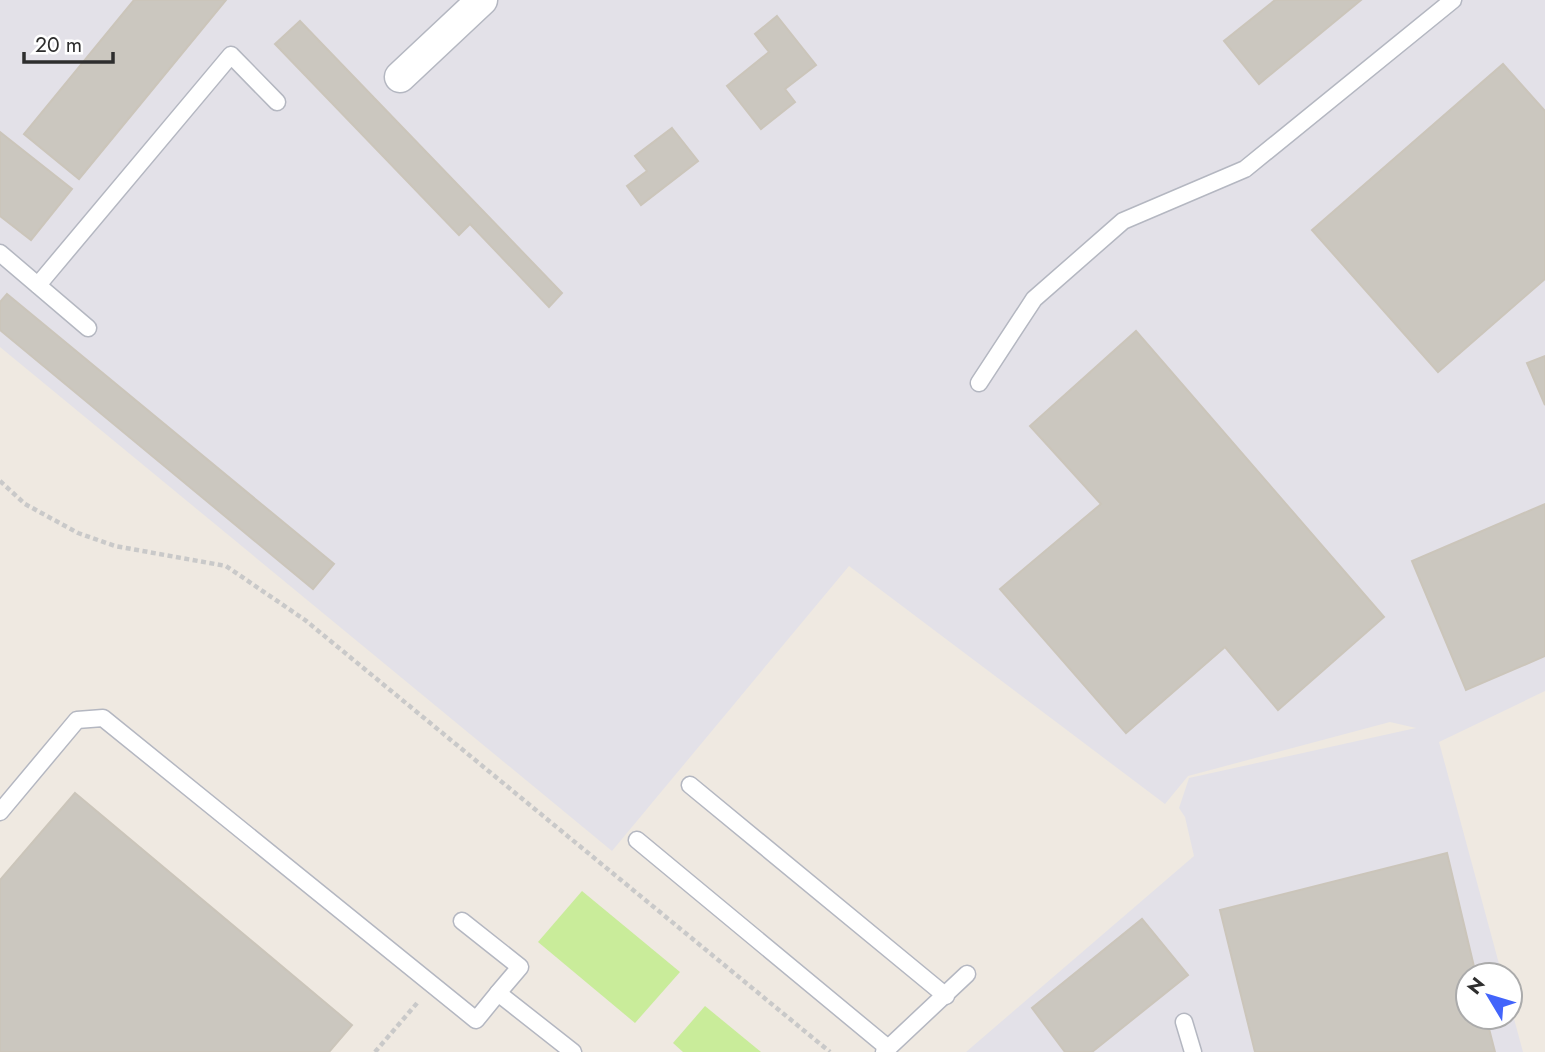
<svg xmlns="http://www.w3.org/2000/svg" width="1545" height="1052" viewBox="0 0 1545 1052" font-family="Jost,sans-serif">
  <style>
    .industrial { fill: #e3e1e8 }
    .pitch { fill: #c9ec9a }
    .building { fill: #cbc7bf; stroke: #cbc5ba; stroke-width: 2 }
    .lines { fill: none; stroke-linecap: round; stroke-linejoin: round }
    .lane-casing { stroke: #b4b7c1; stroke-width: 19 }
    .street-casing { stroke: #b4b7c1; stroke-width: 33 }
    .path { stroke: #c9c9c9; stroke-width: 4.5; stroke-dasharray: 5 3.5; stroke-linecap: butt }
    .lane { stroke: #fff; stroke-width: 16 }
    .street { stroke: #fff; stroke-width: 30 }
  </style>
  <rect width="100%" height="100%" fill="#efe9e1"/>
  <polygon class="industrial" points="0,0 1545,0 1545,691 1439,742 1502,975 1468,975 1468,1017 1510,1017 1510,1004 1523,1052 966,1052 1194,856 1185,817 1179,808 1189,778 1416,728 1390,722 1188,776 1165,804 849,566 612,851 0,347"/>
  <g class="pitch">
    <polygon points="582,891 680,972 635,1023 538,942"/>
    <polygon points="705,1006 761,1052 683,1052 673,1043"/>
  </g>
  <g class="building">
    <polygon points="134,0 226,0 79,179 24,134"/>
    <polygon points="1275,0 1361,0 1259,84 1224,41"/>
    <polygon points="777,16 816,65 785,89 795,102 761,129 727,86 769,52 755,34"/>
    <polygon points="300,21 562,293 549,307 470,224 459,235 275,44"/>
    <polygon points="1503,64 1545,111 1545,279 1438,372 1312,230"/>
    <polygon points="672,128 698,161 641,205 627,186 647,171 635,156"/>
    <polygon points="0,132 72,189 31,240 0,216"/>
    <polygon points="7,294 334,564 313,589 0,330 0,302"/>
    <polygon points="1136,331 1384,617 1278,710 1225,647 1126,733 1000,589 1101,504 1030,426"/>
    <polygon points="1545,356 1545,405 1527,363"/>
    <polygon points="1545,504 1545,656 1466,690 1412,561"/>
    <polygon points="75,793 352,1025 329,1052 0,1052 0,880"/>
    <polygon points="1447,853 1476,975 1468,975 1468,1017 1486,1017 1495,1052 1255,1052 1220,910"/>
    <polygon points="1142,919 1188,975 1092,1052 1065,1052 1032,1008"/>
  </g>
  <g class="lines">
    <defs>
      <g id="lane">
        <polyline points="0,253 88,328"/>
        <polyline points="38,285 231,55 277,102"/>
        <polyline points="979,383 1034,299 1123,221 1245,169 1453,0"/>
        <polyline points="690,785 946,996"/>
        <polyline points="0,812 77,720 103,718 476,1020 498,993 573,1052"/>
        <polyline points="637,840 888,1048"/>
        <polyline points="462,921 520,967 498,993"/>
        <polyline points="1184,1022 1193,1052"/>
        <polyline points="884,1052 967,974"/>
      </g>
      <polyline id="street" points="400,77 482,0"/>
    </defs>
    <use href="#lane" class="lane-casing"/>
    <use href="#street" class="street-casing"/>
    <g class="path">
      <polyline points="0,481 25,504 78,533 115,546 226,566 305,620 830,1052"/>
      <polyline points="375,1052 418,1002"/>
    </g>
    <use href="#lane" class="lane"/>
    <use href="#street" class="street"/>
  </g>
  <g transform="translate(1489 996) rotate(308)"><circle r="33" fill="#ffffff" stroke="#ababab" stroke-width="2"/>
  <path d="M0-5L12 26L0 18L-12 26Z" fill="#4264fb"/>
  <text y="-10" font-size="19" font-weight="bold" text-anchor="middle" fill="#2e2e2e">N</text>
  </g>
  <path d="M24 52v10h89v-10" fill="none" stroke="#2e2e2e" stroke-width="3.5"/>
  <text x="35" y="52" font-size="21" fill="#2e2e2e" stroke="#ffffff" stroke-width="5" paint-order="stroke">20 m</text>
</svg>
